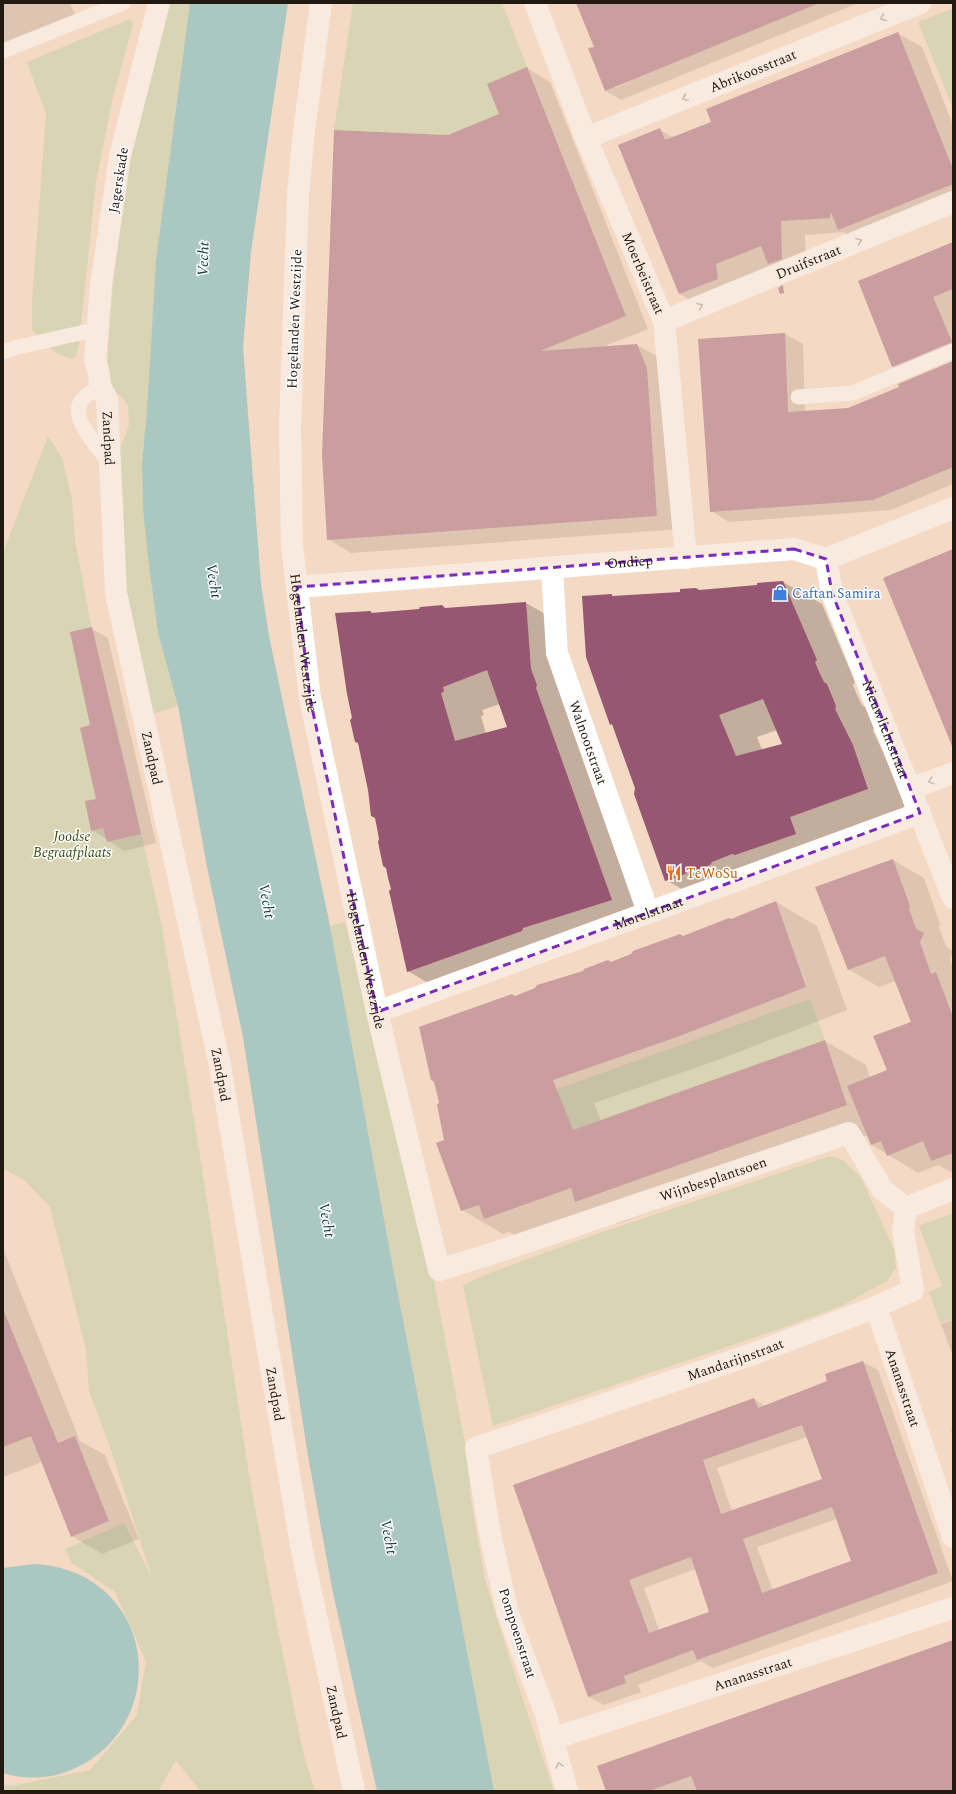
<svg xmlns="http://www.w3.org/2000/svg" width="956" height="1794" viewBox="0 0 956 1794" font-family="Spectral,serif">
  <style>
    .green { fill: #b6cfa1 }
    .water { fill: #50b1bc }
    .shadow { fill: #0003; fill-rule: evenodd }
    .building { fill: #975671; fill-rule: evenodd }
    .lines { fill: none; stroke-linecap: round; stroke-linejoin: round }
    .lane { stroke: #fff; stroke-width: 15 }
    .street { stroke: #fff; stroke-width: 22 }
    .oneway { stroke: #9c9894 }
    .marked { fill: none; stroke: #7b2cbf; stroke-width: 3; stroke-dasharray: 8 5; stroke-linejoin: round }
    .labels { text-anchor: middle; stroke-width: 3; stroke-linejoin: round; paint-order: stroke }
    .street-label { font-size: 14px; fill: #221911; stroke: #fff }
    .shop-label { font-size: 14px; fill: #366cbe; stroke: #fff; text-anchor: start }
    .park-label { font-size: 14px; font-style: italic; fill: #334f0c; stroke: #fff }
    .food-label { font-size: 14px; fill: #c56008; stroke: #fff; text-anchor: start }
    .water-label { font-size: 15px; font-style: italic; fill: #0d3b40; stroke: #fff }
  </style>
  <rect width="100%" height="100%" fill="#f4d9c4"/>
  <g class="green">
    <path d="M169,3h21l-34,257 -9,150 -5,54 1,45 15,124 20,73 -26,8 -14,-60 -12,-68 -7,-134 10,-27 -1,-19 -5,-8 -17,-14c5,-78 9,-158 26,-234 11,-49 25,-98 37,-147z"/>
    <polygon points="353,3 502,3 540,100 448,135 334,130"/>
    <polygon points="953,8 953,108 918,22"/>
    <polygon points="130,19 133,24 112,101 96,181 79,345 76,356 72,359 56,353 32,330 32,301 46,114 27,62"/>
    <polygon points="48,436 62,458 72,499 75,540 92,630 131,787 161,922 200,1156 249,1475 277,1626 304,1756 315,1791 200,1791 176,1760 158,1791 3,1791 3,1784 11,1786 90,1770 137,1715 146,1661 115,1592 72,1563 65,1549 124,1523 152,1578 111,1450 89,1391 86,1349 50,1207 23,1179 3,1169 3,553"/>
    <polygon points="345,922 433,1276 466,1448 471,1499 485,1580 519,1688 554,1791 494,1791 393,1268 330,926"/>
    <polygon points="810,999 825,1040 538,1143 552,1101 560,1098 557,1089"/>
    <polygon points="830,1156 843,1160 861,1178 894,1249 896,1268 887,1281 843,1305 791,1325 493,1426 463,1285 492,1272 596,1234"/>
    <polygon points="953,1213 953,1319 940,1323 929,1292 942,1286 919,1226"/>
  </g>
  <g class="water">
    <polygon points="190,3 288,3 251,252 243,347 261,584 269,636 330,926 393,1268 494,1791 377,1791 332,1588 308,1456 243,1037 207,867 178,706 158,633 149,565 143,509 142,464 147,410 156,260"/>
    <path d="M34,1564c18,1 36,5 52,14 78,45 67,159 -15,192 -21,9 -46,10 -68,3v-205z"/>
  </g>
  <g class="shadow">
    <polygon points="3,3 70,3 78,23 14,49 3,42"/>
    <path d="M577,3h281l-237,97 -15,-9 -11,-44zM634,79l-19,9v-2z"/>
    <polygon points="897,33 922,47 953,125 953,207 863,243 844,232 805,235 806,272 704,308 680,294 659,129 674,138 713,123"/>
    <polygon points="527,68 550,82 648,329 605,346 637,345 660,358 680,529 351,553 328,539 448,136 500,115"/>
    <polygon points="953,243 953,359 910,377 892,366"/>
    <polygon points="785,334 803,344 805,412 848,409 901,387 953,362 953,484 891,510 729,522 711,511"/>
    <path d="M783,582l39,22 33,78 -2,3 5,12 4,8 3,2 9,21 -1,3 18,37 15,43 -78,28 6,17 -130,46 -38,-22 -52,-154 -3,-2v-129l4,2 66,-4 78,-7zM777,730l6,15 -21,5 -5,-13z"/>
    <path d="M526,603l40,23 5,66 81,230 -204,73 -40,-24 -16,-82 -39,-171 18,-106 4,2 44,-4 23,-4 5,3zM500,704l8,24 -22,6 -5,-18 3,-1 -2,-5z"/>
    <polygon points="92,629 108,638 156,843 124,851 92,830 98,800"/>
    <polygon points="893,860 924,878 940,924 939,927 946,946 953,951 950,960 953,968 953,1173 938,1165 918,1173 872,1145 868,1135 617,1224 601,1215 526,1242 509,1232 503,1234 462,1210 446,1141 515,997 731,920 776,902 817,926 847,1010 718,1060 594,1103 601,1121 825,1041 866,1065 870,1078 888,1071 913,1022 896,981 879,987 848,969"/>
    <polygon points="4,1251 80,1441 105,1455 139,1539 102,1554 72,1536 42,1462 3,1477"/>
    <polygon points="953,1320 953,1357 941,1324"/>
    <path d="M863,1362l15,8 75,211 -240,87 -12,-7 -63,24 3,7 -37,13 -15,-8 -75,-211 240,-87 11,7 63,-24zM807,1437l16,43 -91,31 -15,-43zM837,1519l15,43 -79,28 -16,-43zM696,1569l15,43 -52,18 -15,-42z"/>
    <polygon points="951,1430 953,1430 953,1437"/>
    <polygon points="953,1641 953,1791 607,1791"/>
  </g>
  <g class="building">
    <polygon points="576,3 817,3 817,4 605,91 588,48 594,47"/>
    <polygon points="898,32 953,169 953,184 838,230 831,212 830,218 781,221 782,259 768,264 761,246 716,264 718,279 679,294 618,145 660,128 665,140 711,122 706,109"/>
    <polygon points="527,67 626,316 540,351 637,344 647,368 657,516 327,540 322,455 334,130 448,135 499,114 487,84"/>
    <polygon points="953,242 953,289 933,297 952,342 892,367 858,281"/>
    <polygon points="783,285 784,293 780,294 778,288"/>
    <polygon points="785,333 788,412 848,408 899,387 898,384 953,361 953,467 873,500 710,512 698,339"/>
    <polygon points="953,549 953,746 952,746 883,578"/>
    <path d="M783,581l34,79 -2,2 5,12 4,8 3,2 9,22 -1,3 18,36 15,44 -78,28 6,17 -61,21 -3,-1 -20,8 -2,3 -45,16 -31,-87 1,-6 -17,-47 -6,-17 -2,1 -24,-68 -4,-61 30,-2v2l68,-4v-3l16,-1 3,2 58,-5v-2zM763,699l19,45 -46,12 -17,-41z"/>
    <path d="M526,602l5,67 6,16 -1,3 76,212 -89,28 -1,3 -28,10 -87,31 -18,-81 2,-2 -3,-11 -2,-10 -3,-2 -5,-24 1,-3 -2,-11 -2,-10 -4,-2 -3,-26 -10,-47 -3,-1 -5,-22 2,-2 -5,-24 -12,-81 36,-2v2l48,-4 1,-2 22,-2 3,3zM487,670l20,57 -52,14 -14,-48 3,-1 -1,-5z"/>
    <polygon points="92,627 141,834 107,842 103,828 91,831 85,801 96,799 80,728 90,725 70,632"/>
    <polygon points="893,859 910,906 909,909 916,929 924,933 920,942 931,974 936,972 953,1017 953,1153 931,1161 923,1141 887,1156 881,1141 871,1145 847,1086 887,1070 873,1036 911,1022 885,956 848,970 815,887"/>
    <polygon points="776,901 806,987 677,1037 553,1080 573,1130 825,1040 847,1105 575,1202 571,1188 484,1219 479,1205 461,1211 436,1143 444,1140 437,1105 439,1102 434,1082 431,1080 419,1027 512,994 515,996 535,988 537,985 583,971 584,969 608,960 611,962 631,954 633,951 680,934 683,936 729,918 731,919"/>
    <polygon points="3,1309 58,1443 75,1436 109,1521 71,1537 31,1436 3,1447"/>
    <path d="M863,1361l75,212 -241,87 -4,-10 -69,26 2,7 -38,14 -75,-212 241,-87 4,10 69,-27 -2,-7zM802,1425l20,54 -101,35 -18,-54zM832,1507l19,54 -89,32 -19,-54zM691,1557l18,55 -60,21 -20,-53z"/>
    <polygon points="953,1640 953,1791 697,1791 691,1776 649,1791 606,1791 597,1766"/>
  </g>
  <g class="lines">
    <g class="lane">
      <polyline points="3,51 123,3"/>
      <polyline points="3,352 14,348 98,329"/>
      <polyline points="798,397 853,393 953,351"/>
      <path d="M107,399l-12,-8c-38,14 -1,52 14,71"/>
    </g>
    <g class="street">
      <path id="s1" d="M159,3l-39,153 -19,129 -6,75 4,14 1,12 7,13 9,194 104,473 82,485 52,240"/>
      <path id="s2" d="M321,3l-17,128 -6,64 -8,233 2,118 18,152 67,314 62,258 55,-17 355,-120 33,56 24,19 47,-19"/>
      <path id="s3" d="M535,3l51,135 78,183 22,237"/>
      <path id="s4" d="M586,138l334,-135"/>
      <path id="s5" d="M664,321l289,-119"/>
      <path id="s6" d="M826,559l6,34 121,305"/>
      <path id="s7" d="M552,568l5,85 91,259"/>
      <path id="s8" d="M297,587l497,-38 32,10 127,-51"/>
      <polyline points="910,789 953,773"/>
      <path id="s9" d="M377,1012l543,-199"/>
      <path id="s10" d="M876,1307l77,230"/>
      <path id="s11" d="M552,1739l401,-131"/>
      <path id="s12" d="M567,1791l-21,-76 -38,-101 -18,-80 -14,-86 274,-93 126,-48 37,-17 -10,-59 3,-23"/>
    </g>
  </g>
  <defs><path id="oneway-chevron" d="M-2-3.5L2.5 0L-2 3.5" fill="none" stroke-width="1.6" stroke-linecap="round" stroke-linejoin="round"/></defs>
  <g class="oneway">
    <use href="#oneway-chevron" transform="translate(883 18) rotate(158)"/>
    <use href="#oneway-chevron" transform="translate(685 98) rotate(158)"/>
    <use href="#oneway-chevron" transform="translate(859 241) rotate(-22)"/>
    <use href="#oneway-chevron" transform="translate(700 306) rotate(-22)"/>
    <use href="#oneway-chevron" transform="translate(931 781) rotate(161)"/>
    <use href="#oneway-chevron" transform="translate(559 1765) rotate(-106)"/>
  </g>
  <path d="M0 0H956V1794H0ZM794,549l32,10 6,34 88,220 -543,199 -67,-314 -13,-111z" fill="#f4d9c4" fill-opacity=".55" fill-rule="evenodd"/>
  <path class="marked" d="M794,549l32,10 6,34 88,220 -543,199 -67,-314 -13,-111z"/>
  <defs>
    <symbol id="shop-bare" viewBox="-9 -9 18 18"><path d="M-5-2.5h2.3a2.7 3.5 0 0 1 5.4 0H5L5.5 6h-11ZM-1.5-2.5h3a1.5 2.3 0 0 0-3 0Z" fill="#3f7fe0" stroke="#fff" stroke-width="2.5" paint-order="stroke"/></symbol>
    <symbol id="restaurant-bare" viewBox="-9 -9 18 18"><path d="M-5-6h1v4h1v-4h1v4h1v-4h1v5L-1.5 .5V6h-2V.5L-5-1ZM5-6V6H3V1.5H1.5Q1.5-4 5-6Z" fill="#e8710a" stroke="#fff" stroke-width="2.5" paint-order="stroke"/></symbol>
  </defs>
  <g fill-rule="evenodd">
    <use href="#shop-bare" x="769" y="582" width="22" height="22"/>
    <use href="#restaurant-bare" x="663" y="862" width="22" height="22"/>
  </g>
  <g class="labels">
    <g class="street-label">
      <text dy="5" stroke="none"><textPath href="#s4" startOffset="180">Abrikoosstraat</textPath></text>
      <text transform="translate(118 180) rotate(-81)" y="5">Jagerskade</text>
      <text dy="5" stroke="none"><textPath href="#s5" startOffset="156">Druifstraat</textPath></text>
      <text dy="5" stroke="none"><textPath href="#s3" startOffset="291">Moerbeistraat</textPath></text>
      <text transform="translate(294 319) rotate(-88)" y="5">Hogelanden Westzijde</text>
      <text dy="5" stroke="none"><textPath href="#s1" startOffset="444">Zandpad</textPath></text>
      <text dy="5" stroke="none"><textPath href="#s8" startOffset="334">Ondiep</textPath></text>
      <text dy="5" stroke="none"><textPath href="#s2" startOffset="642">Hogelanden Westzijde</textPath></text>
      <text dy="5" stroke="none"><textPath href="#s6" startOffset="181">Nieuwlichtstraat</textPath></text>
      <text dy="5" stroke="none"><textPath href="#s7" startOffset="180">Walnootstraat</textPath></text>
      <text dy="5" stroke="none"><textPath href="#s1" startOffset="768">Zandpad</textPath></text>
      <text dy="5" stroke="none"><textPath href="#s9" startOffset="289">Morelstraat</textPath></text>
      <text dy="5" stroke="none"><textPath href="#s2" startOffset="966">Hogelanden Westzijde</textPath></text>
      <text dy="5" stroke="none"><textPath href="#s1" startOffset="1092">Zandpad</textPath></text>
      <text dy="5" stroke="none"><textPath href="#s2" startOffset="1573">Wijnbesplantsoen</textPath></text>
      <text dy="5" stroke="none"><textPath href="#s12" startOffset="630">Mandarijnstraat</textPath></text>
      <text dy="5" stroke="none"><textPath href="#s10" startOffset="85">Ananasstraat</textPath></text>
      <text dy="5" stroke="none"><textPath href="#s1" startOffset="1416">Zandpad</textPath></text>
      <text transform="translate(518 1633) rotate(72)" y="5">Pompoenstraat</text>
      <text dy="5" stroke="none"><textPath href="#s11" startOffset="211">Ananasstraat</textPath></text>
      <text dy="5" stroke="none"><textPath href="#s1" startOffset="1740">Zandpad</textPath></text>
    </g>
    <g class="shop-label">
      <text x="792" y="598">Caftan Samira</text>
    </g>
    <g class="park-label">
      <text x="72" y="841">Joodse<tspan x="72" dy="16">Begraafplaats</tspan></text>
    </g>
    <g class="food-label">
      <text x="686" y="878">TeWoSu</text>
    </g>
    <g class="water-label">
      <text transform="translate(203 259) rotate(-88)" y="5">Vecht</text>
      <text transform="translate(214 581) rotate(81)" y="5">Vecht</text>
      <text transform="translate(267 901) rotate(79)" y="5">Vecht</text>
      <text transform="translate(327 1220) rotate(79)" y="5">Vecht</text>
      <text transform="translate(389 1537) rotate(79)" y="5">Vecht</text>
    </g>
  </g>
  <rect width="956" height="1794" fill="none" stroke="#221911" stroke-width="8"/>
</svg>
